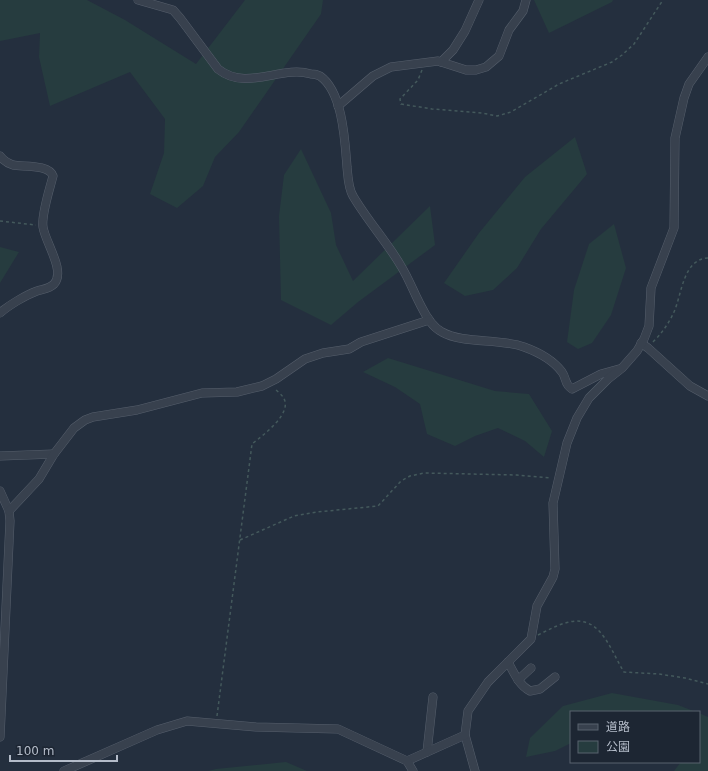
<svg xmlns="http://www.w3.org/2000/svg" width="708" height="771" viewBox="0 0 708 771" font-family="'DejaVu Sans','Noto Sans JP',sans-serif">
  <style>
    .green { fill: #263c3f }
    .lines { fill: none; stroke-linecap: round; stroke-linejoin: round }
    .minor-casing { stroke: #565f6c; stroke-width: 9 }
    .path { stroke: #44595c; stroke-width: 1.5; stroke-dasharray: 3 3; stroke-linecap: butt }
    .minor { stroke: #38414e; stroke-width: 8 }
  </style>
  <rect width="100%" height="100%" fill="#242f3e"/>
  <g class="green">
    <polygon points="0,0 87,0 125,20 196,64 245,0 323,0 321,14 239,132 215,157 203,186 177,208 150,194 164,153 165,119 130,72 50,106 39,57 40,33 0,41"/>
    <polygon points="534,0 613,0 612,2 549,33"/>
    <polygon points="575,137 587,174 541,229 517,268 493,290 465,296 444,283 479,233 525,177"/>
    <polygon points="301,149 331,213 336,245 353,281 430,206 435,245 358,302 331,325 281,300 279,216 284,175"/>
    <polygon points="614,224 626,268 611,315 592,343 578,349 567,342 574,290 589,244"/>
    <polygon points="0,247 19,252 0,283"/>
    <polygon points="388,358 495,391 529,394 552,431 544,457 525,441 498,428 475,436 455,446 427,434 420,404 395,387 363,372"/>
    <polygon points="612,693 678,705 696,712 571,712 571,743 555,751 526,757 530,738 563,706"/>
    <polygon points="699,713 708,717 708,771 674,771 681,762 699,762"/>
    <polygon points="286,762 307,771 208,771 216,769"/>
  </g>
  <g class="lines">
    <defs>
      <g id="minor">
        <path d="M138,0l35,10 7,8 38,51c29,23 62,-4 93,5 3,0 7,1 9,2 23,16 25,66 27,91 1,9 1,21 6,29 14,24 34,46 48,70 8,13 13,27 20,40 5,10 11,21 21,26 21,12 58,6 82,15 14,5 29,13 38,25 5,7 2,12 10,17l29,-15 18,-5"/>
        <polyline points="441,62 453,50 465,31 479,0"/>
        <polyline points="338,106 373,76 391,67 438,61 466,70 476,70 486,67 499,56 509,30 523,11 526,0"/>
        <path d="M0,156c3,4 7,7 13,9 10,2 36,-1 40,11 -3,12 -12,39 -10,51 2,15 23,44 11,57 -5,5 -11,5 -17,7 -11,4 -28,14 -37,22"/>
        <polyline points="641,343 648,348 690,386 708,396"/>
        <polyline points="0,456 54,454"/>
        <polyline points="0,491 9,511 10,521 0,737"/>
        <polyline points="9,511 39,479 54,454 74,428 85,420 93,417 137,410 202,393 237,392 262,386 276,379 305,359 323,353 349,349 361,342 429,320"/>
        <path d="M508,662c6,11 11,23 22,29l10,-2 15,-12"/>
        <polyline points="518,680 531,668"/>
        <polyline points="465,735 475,771"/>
        <polyline points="427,752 433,697"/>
        <polyline points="407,761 465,735 468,711 488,682 531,639 537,606 553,577 555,569 553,503 567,443 577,418 589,398 608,379 622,368 637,351 644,339 649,326 651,288 674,228 675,138 684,98 689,84 708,57"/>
        <polyline points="64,771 157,730 187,721 256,727 338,729 407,761 413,771"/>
      </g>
    </defs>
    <use href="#minor" class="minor-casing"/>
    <g class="path">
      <polyline points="422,70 418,80 400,99 401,104 432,109 482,113 497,116 511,112 559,84 612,62 622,55 634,44 663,0"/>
      <polyline points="0,221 36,225"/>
      <path d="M653,342c9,-9 16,-19 21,-30 8,-18 9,-53 34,-54"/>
      <polyline points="240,540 294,516 317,512 378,506 401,481 410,476 424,473 517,475 551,478"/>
      <path d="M538,635c24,-12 47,-25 66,2 8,11 13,24 20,35l35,2 26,4 23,6"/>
      <path d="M217,716l35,-272c11,-9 42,-31 31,-47 -2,-3 -6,-6 -9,-9"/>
    </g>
    <use href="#minor" class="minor"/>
  </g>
  <rect x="570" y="711" width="130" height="52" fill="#1d2633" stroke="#59626f"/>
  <rect x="578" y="724" width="20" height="6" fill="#38414e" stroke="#59626f"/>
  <text x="606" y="731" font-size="12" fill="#b4bcc9">道路</text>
  <rect x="578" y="741" width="20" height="12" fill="#263c3f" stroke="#59626f"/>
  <text x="606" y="751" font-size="12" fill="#b4bcc9">公園</text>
  <path d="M10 755v6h107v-6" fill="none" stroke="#b4bcc9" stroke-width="2"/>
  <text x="16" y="755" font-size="12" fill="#b4bcc9" stroke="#1d2633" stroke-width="3" paint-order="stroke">100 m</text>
</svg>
